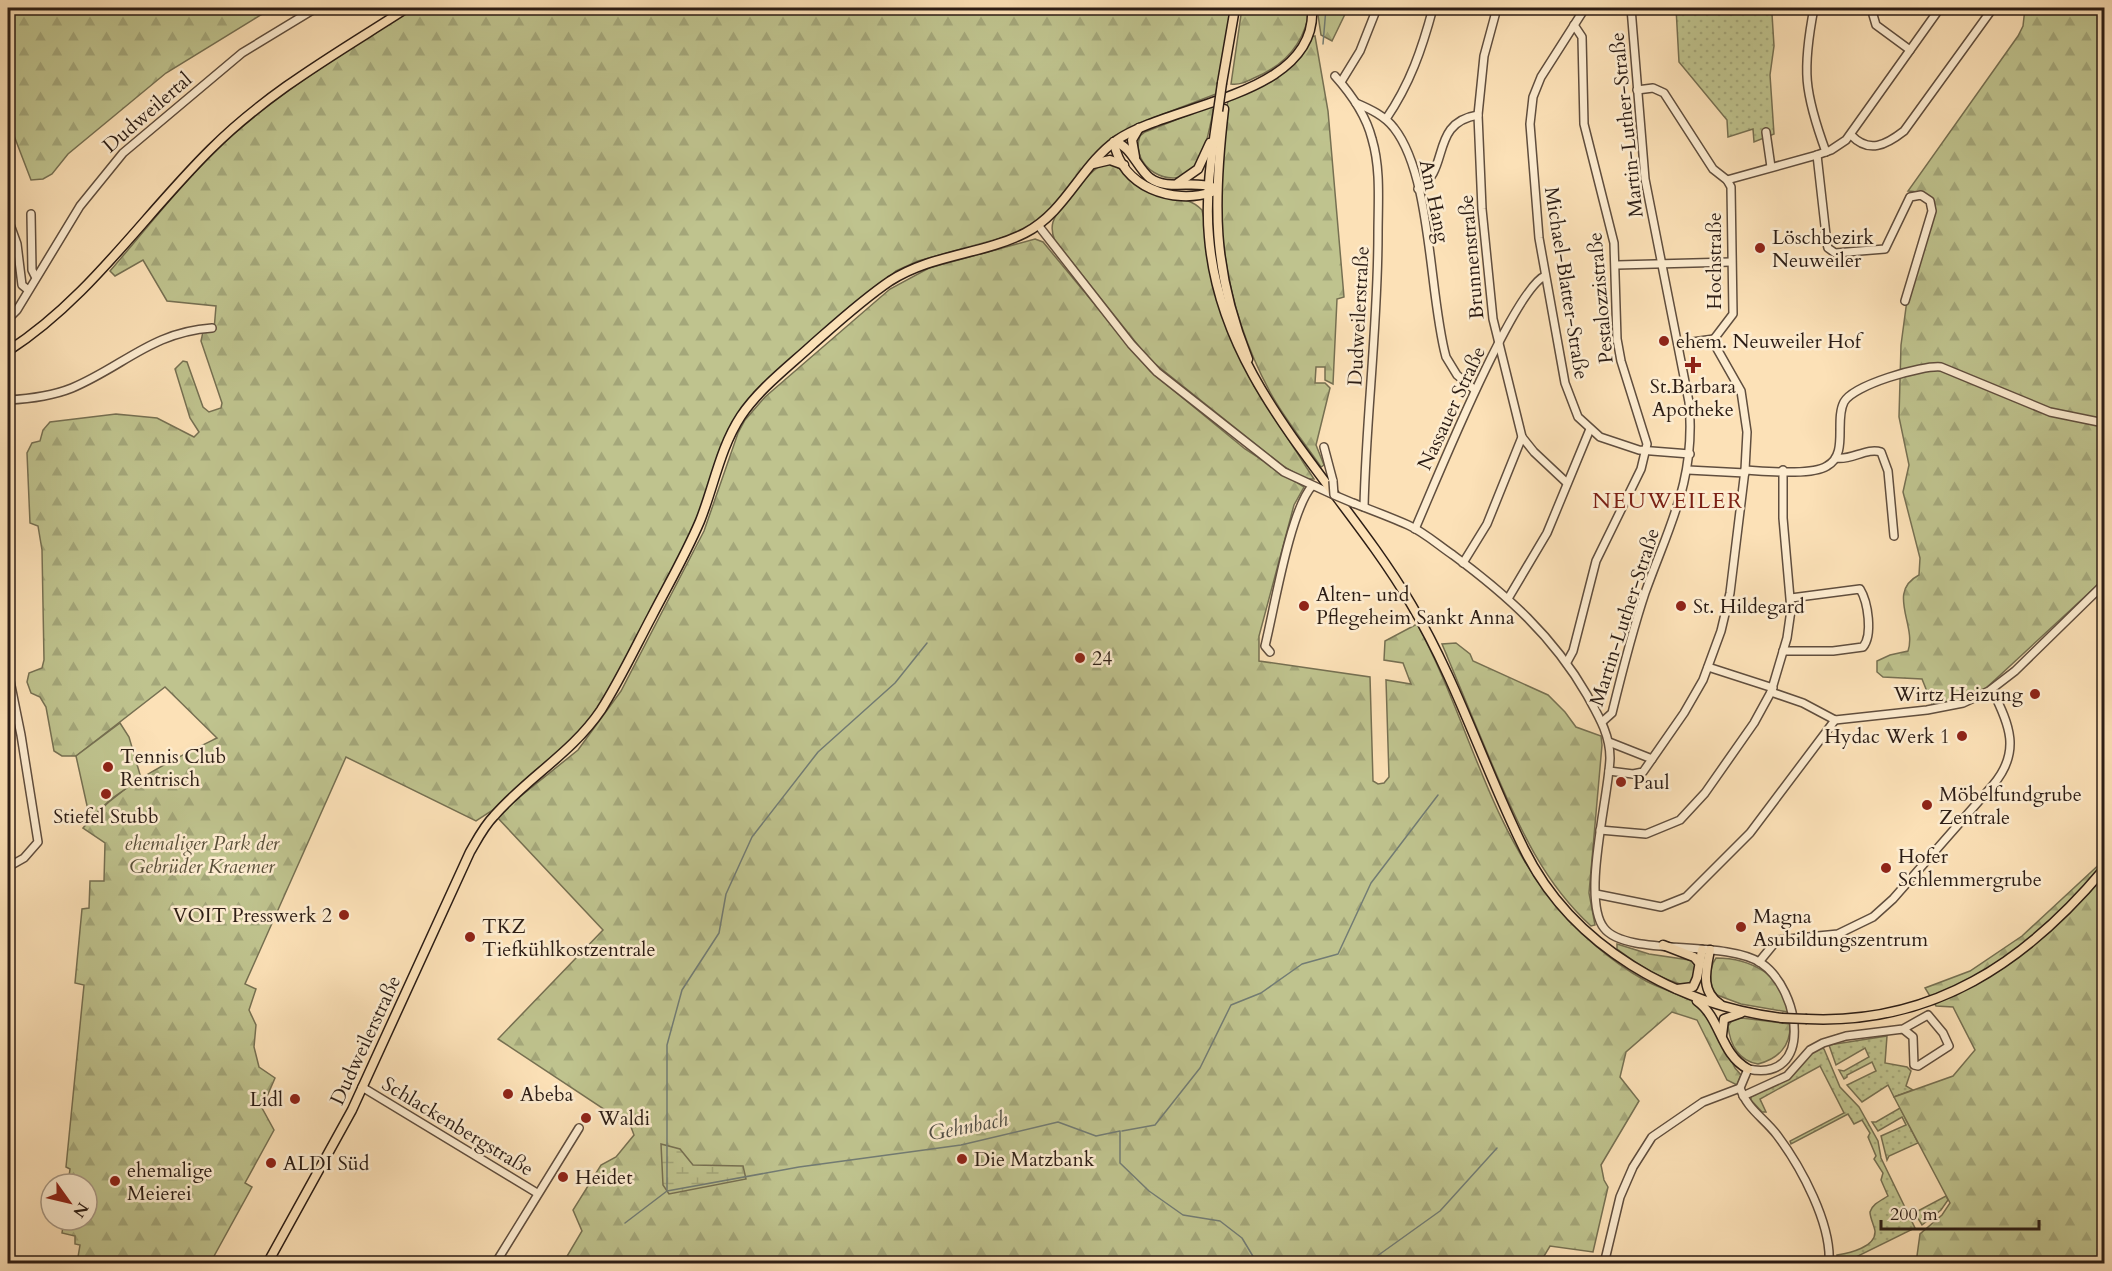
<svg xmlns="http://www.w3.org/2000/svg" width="2112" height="1271" viewBox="0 0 2112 1271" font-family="Cardo,serif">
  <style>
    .grass { fill: url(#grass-dots); stroke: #767052; stroke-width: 1.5 }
    .forest { fill: url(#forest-firs); stroke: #767052; stroke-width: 1.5 }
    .wetland { fill: url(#wetland-marsh); stroke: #767052; stroke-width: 1.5 }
    .pitch { fill: #bfc38e; stroke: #767052; stroke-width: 1.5 }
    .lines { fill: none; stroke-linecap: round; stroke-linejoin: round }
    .stream { stroke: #727c74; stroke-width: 1.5 }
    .minor-casing { stroke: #604e3e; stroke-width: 10 }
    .major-casing { stroke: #2c1d15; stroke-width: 11 }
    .minor { stroke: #fdecd0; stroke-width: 7 }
    .major { stroke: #fce1b7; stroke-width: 8 }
    .minor-bridge-casing { stroke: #604e3e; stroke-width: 10; stroke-linecap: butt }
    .major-bridge-casing { stroke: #2c1d15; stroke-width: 11; stroke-linecap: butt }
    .minor-bridge { stroke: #fdecd0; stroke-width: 7 }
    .major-bridge { stroke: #fce1b7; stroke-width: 8 }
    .poi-dot { fill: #8f2418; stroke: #fdecd0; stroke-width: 2 }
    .labels { text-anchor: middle; stroke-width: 5; stroke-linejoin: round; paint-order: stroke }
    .street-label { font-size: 20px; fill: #2c1d15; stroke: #fdecd0 }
    .poi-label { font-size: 20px; fill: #2c1d15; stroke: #fdecd0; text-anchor: start }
    .park-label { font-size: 20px; font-style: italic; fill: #584f39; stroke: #fdecd0 }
    .water-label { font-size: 21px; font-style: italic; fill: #4f4d45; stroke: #fdecd0 }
    .quarter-label { font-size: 22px; letter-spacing: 1.5px; fill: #7a1f14; stroke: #fdecd0 }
  </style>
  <defs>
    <pattern id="grass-dots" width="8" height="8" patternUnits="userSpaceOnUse" patternTransform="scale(1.5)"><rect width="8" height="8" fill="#bfc38e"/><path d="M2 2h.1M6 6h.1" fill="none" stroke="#a4a77a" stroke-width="1.8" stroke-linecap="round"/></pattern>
    <pattern id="forest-firs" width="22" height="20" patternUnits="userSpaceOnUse" patternTransform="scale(1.5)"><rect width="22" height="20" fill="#bfc38e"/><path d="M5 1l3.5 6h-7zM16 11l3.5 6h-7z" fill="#a4a77a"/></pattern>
    <pattern id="wetland-marsh" width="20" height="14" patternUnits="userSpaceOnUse" patternTransform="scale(1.5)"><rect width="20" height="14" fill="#bfc38e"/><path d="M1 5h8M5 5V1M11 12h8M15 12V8" fill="none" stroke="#a4a77a"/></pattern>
  </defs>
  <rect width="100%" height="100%" fill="#fce1b7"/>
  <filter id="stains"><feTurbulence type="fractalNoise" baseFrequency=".00333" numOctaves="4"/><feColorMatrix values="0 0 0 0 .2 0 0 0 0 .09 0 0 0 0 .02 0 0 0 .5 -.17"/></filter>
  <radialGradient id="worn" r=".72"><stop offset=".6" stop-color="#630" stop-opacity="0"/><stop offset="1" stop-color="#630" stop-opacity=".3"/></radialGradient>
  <g class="grass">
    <polygon points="1676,8 1776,8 1772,14 1774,46 1770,75 1774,134 1754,142 1753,129 1728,137 1727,120 1679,62"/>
    <polygon points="1887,1036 1885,1063 1907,1067 1911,1071 1906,1086 1913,1090 1894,1097 1888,1085 1862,1102 1847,1085 1876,1071 1872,1062 1847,1075 1847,1077 1844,1079 1839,1070 1844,1071 1869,1057 1865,1048 1836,1065 1829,1045"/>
    <path d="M1820,1047l4,2 16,38 19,20 19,34 3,17 34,70 -69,34 -9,-4v-3c13,-2 39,-8 38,-24 -1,-6 -5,-13 -5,-19 2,-8 12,-12 18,-16l-7,-16 2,-7 -9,-14 2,-3 -8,-19 2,-4 -8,-13 -8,4 -6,-10 -57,30 -1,-3 54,-28 -24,-47 -60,33 6,13h-4l-11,-12v-3l38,-20 23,-25z"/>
    <polygon points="1900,1108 1918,1143 1889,1156 1887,1160 1881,1136 1906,1125 1902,1117 1878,1131 1872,1122 1876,1122"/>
    <polygon points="1946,1196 1948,1200 1941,1210 1922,1225 1913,1210 1918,1211"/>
  </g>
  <g class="forest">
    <polygon points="8,8 272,8 166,73 68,154 52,174 43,179 31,180 8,120"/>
    <path d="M414,8h818l-16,86 -81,31 -18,11 -61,69 -22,20 -22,10 -94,26 -22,10 -144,126 -70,156 -75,142 -29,40 -82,73 -20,13 -130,-64 -101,227 11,5 -7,21 7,15 -2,22 5,20 16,11 -13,30 12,22 -29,53 7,4 -39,71 7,5h-143l3,-18 -5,-1v-8l-13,-3 2,-13h23v-36h-19l2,-15 -4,-2 18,-182 -9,-2 7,-74 7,-1 1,-27h14l1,-38 -22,-15c36,-43 85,-66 134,-90l-52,-51 -89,69h-14l-8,-5 -8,-44 -6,-10 -9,-4 -4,-11 2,-9 13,-5 2,-8 -2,-110 -4,-24 -8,-3 -3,-70 5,-10 8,-2 3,-11 7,-8 66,-8 41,4 37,19 5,-5 -9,-14 -15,-49 8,-8 4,1 16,45 6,5 12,-4 1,-5 -21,-62 2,-9 11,-2 2,-24 -49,-5 -24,-41 -28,16 -5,-5c40,-46 78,-97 125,-138 55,-48 118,-86 179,-125z"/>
    <path d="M1242,8h68c-5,34 -24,57 -56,70 -8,4 -14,7 -23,6z"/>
    <polygon points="1317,8 1348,8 1332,41 1321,35"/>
    <path d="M2025,8h79v571l-119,110 -40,16 -13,-1 -10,-25 -39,-2 -6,-5v-11l13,-6 18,-4c9,-26 -22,-59 11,-76l1,-17 -17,-66 6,-27 -10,-48 2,-72 6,-45 28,-92c0,-14 -15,-16 -27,-17l110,-155 5,-10z"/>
    <path d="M1315,36l13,75 16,186 -7,2 -4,85 -8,-4v-13h-9l-1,16h10l5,5 -14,57 8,20 -3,2c-17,-25 -37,-49 -51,-75 -49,-91 -59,-191 -42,-292 35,-16 66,-26 83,-63z"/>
    <path d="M1211,106l3,2c-4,16 -9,51 -21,62 -22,21 -64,-3 -53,-34l5,-4z"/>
    <path d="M1106,163c21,4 23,21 42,29 19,8 39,2 54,18l29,129 23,47 60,93h-9l-22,-13 -134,-107 -94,-118c-3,-7 -4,-12 -2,-19 4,-13 40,-56 53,-59z"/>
    <path d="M1035,239l8,3 107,129 95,78 59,38 -10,18 -35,131v25l111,16 3,104 5,3 6,-1 5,-6 -3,-97 25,4 -8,-21 -19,-3 1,-19 32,-17c48,88 69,191 130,270 28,36 59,65 99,87 15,8 46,17 58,27 7,6 25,49 31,60l6,7 -4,10 -10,-5 -30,-60 -25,-8 -46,40 -6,25 19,24 -38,64 3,15 4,7 -15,65 -43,-6 -10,17h-977l19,-32 -9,-21 28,-45 15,-8 18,-22 -3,-8 -133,-88 105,-109 -107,-114 82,-66 43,-59 83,-160 34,-98 7,-13 20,-23 125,-108 39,-21z"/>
    <path d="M1456,643l14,11 3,7 75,34 17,17 11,15 25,9 1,9 -13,148 6,32 -4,1c-47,-43 -71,-97 -96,-155 -18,-42 -35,-84 -53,-127z"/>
    <polygon points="2104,860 2104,1263 1916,1263 1920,1234 1942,1215 1950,1203 1894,1097 1953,1076 1975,1050 1953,1007 1936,1006 1925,988 1970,971 2022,936"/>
    <path d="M1617,944l32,10 47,7 -4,22 -3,3c-27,-5 -50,-21 -72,-37z"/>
    <path d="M1716,958c32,0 71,17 72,54l-47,-8 -24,-9c-9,-10 -8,-27 -1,-37z"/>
    <path d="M1742,1018l48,6c1,22 -12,35 -32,40 -19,-3 -28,-19 -30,-38l5,-7z"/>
  </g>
  <polygon class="wetland" points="661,1144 680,1149 693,1165 743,1166 746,1179 669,1194 663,1185"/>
  <polygon class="pitch" points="120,723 129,737 141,778 111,799 90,819 76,756"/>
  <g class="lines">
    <g class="stream">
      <polyline points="1323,44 1326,8"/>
      <polyline points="1122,1131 1155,1125 1200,1068 1231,1005 1261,993 1302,964 1338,954 1371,883 1438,795"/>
      <polyline points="667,1190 667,1045 682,990 719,933 726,894 752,837 818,752 895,683 927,643"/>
      <polyline points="625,1223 667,1191 799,1167 961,1145 1058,1122 1096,1136 1120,1131 1120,1163 1149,1191 1183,1215 1220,1221 1242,1238 1254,1258 1253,1264"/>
      <polyline points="1255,1262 1263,1264"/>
      <polyline points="1366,1264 1440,1211 1497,1148"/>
    </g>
    <defs>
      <g id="minor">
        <polyline points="1497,8 1484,56 1478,115 1482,209 1493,319 1522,437 1534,452 1567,483"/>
        <polyline points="1585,8 1541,77 1533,97 1530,124 1539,238 1565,383 1578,417 1600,437 1639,450 1690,454"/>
        <path d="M1814,8c-12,62 -10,84 12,144"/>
        <polyline points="1871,8 1876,25 1910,50"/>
        <path d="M1335,76c17,19 31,39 37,63 9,30 6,64 6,95 0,92 -12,182 -14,273"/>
        <polyline points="1341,82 1360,51 1377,8"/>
        <path d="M1356,103c14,6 29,13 38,25 38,48 35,168 52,229l11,18 18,15"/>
        <path d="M1386,119c24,-35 36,-70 47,-111"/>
        <polyline points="1766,132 1771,167"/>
        <path d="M1851,135c18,19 35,10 53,-4l89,-123"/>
        <polyline points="1817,155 1827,244 1828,248 1835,253 1885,249 1910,197 1921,195 1930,201 1932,211 1905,301"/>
        <polyline points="1727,180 1817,155 1831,150 1846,140 1940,8"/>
        <path d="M1418,189c33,-19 11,-66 60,-74"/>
        <polyline points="31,214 32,270 35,276"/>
        <polyline points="8,219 17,244 22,285 27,289"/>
        <polyline points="1038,225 1131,344 1157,372 1284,472 1334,495"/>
        <polyline points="1617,265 1731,262"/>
        <polyline points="8,319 17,310 80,206 123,153 242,53 316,8"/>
        <polyline points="1678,344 1714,339"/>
        <path d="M8,400c20,-1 44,-4 64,-12 52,-22 80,-56 140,-60"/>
        <polyline points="1324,447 1333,481"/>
        <path d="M1836,458c15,3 31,-11 45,-6l7,19 6,65"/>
        <polyline points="1688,470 1745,473"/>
        <path d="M1745,470c20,1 66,6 82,-4 22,-12 7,-45 17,-64 9,-17 78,-37 97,-35l109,45 54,11"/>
        <path d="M1353,503c18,7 37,14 55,22 16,7 30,20 45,30 54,40 100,81 134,140 11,20 23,39 23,63 -1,38 -29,141 -6,170 22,29 120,11 157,35 40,27 53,120 -13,106l-8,19c7,21 24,30 37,47 24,32 55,89 52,129"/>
        <path d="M1415,529c18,-41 98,-240 130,-253"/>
        <polyline points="1463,563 1487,524 1522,437"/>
        <polyline points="1509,597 1547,533 1590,429"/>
        <path d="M1783,651h50l30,-4c10,-12 5,-45 -3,-58l-69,9"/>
        <path d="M1270,652l-5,-6c9,-36 25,-135 47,-160"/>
        <polyline points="1567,662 1573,651 1596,561 1641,469 1647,444 1621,361 1617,339 1614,243 1584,124 1582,37 1574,25"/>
        <polyline points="1708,667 1773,688"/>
        <polyline points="8,671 21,735 38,842 24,858 8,867"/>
        <polyline points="1771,692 1803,703 1835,720 1927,710 1963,703 1989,691 2015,671 2104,584"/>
        <path d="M1602,722l10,-9c10,-41 20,-81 33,-120 25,-70 51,-113 44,-191l-44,-223 -14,-171"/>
        <polyline points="1609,742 1652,759"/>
        <polyline points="1609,771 1633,774 1643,772 1684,713 1703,680 1721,631 1730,593 1745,470 1747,432 1741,391 1716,347 1714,339 1733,314 1731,187 1727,180 1713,169 1664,93 1653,88 1637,90"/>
        <polyline points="1600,830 1646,834 1680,820 1705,793 1754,723 1771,692 1787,638 1791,610 1783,518 1783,470"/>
        <polyline points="1596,894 1661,907 1686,897 1750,833 1835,720"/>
        <path d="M1759,962l18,-22 61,-6 35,-17 20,-18 100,-114c28,-33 17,-60 -1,-95"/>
        <polyline points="362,1087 537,1193"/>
        <polyline points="1743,1096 1787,1076 1810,1050 1823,1043 1846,1036 1903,1029 1928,1015 1943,1033 1949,1046 1918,1066 1914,1065 1913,1037 1903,1029"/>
        <polyline points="495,1264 579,1128"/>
        <polyline points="1604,1264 1620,1197 1633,1167 1652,1137 1703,1102 1740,1088"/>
      </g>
      <g id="major">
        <polyline points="1222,83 1235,8"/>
        <path d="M1224,109c-11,94 -12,160 24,250"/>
        <path d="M1218,111c-6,41 -13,84 -9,126 12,148 131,246 202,367 46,77 73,164 113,245 48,98 153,156 258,169"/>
        <path d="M1114,142c7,45 59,63 98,50"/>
        <path d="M1114,142c17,3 23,26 36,36 18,13 43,2 62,9"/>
        <polyline points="1135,157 1132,140 1139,128"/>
        <polyline points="1093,164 1110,160 1124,165"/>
        <polyline points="1178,183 1198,169 1210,143"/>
        <path d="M8,351c81,-52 135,-135 203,-202 58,-58 128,-97 196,-141"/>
        <polyline points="1663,945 1694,957 1700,964"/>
        <path d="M1710,950c-4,20 -10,41 10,54"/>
        <polyline points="1677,989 1693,987 1697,978 1702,950"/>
        <path d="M1697,1001c24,17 23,53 51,68"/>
        <path d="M1807,1019c126,6 219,-57 297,-150"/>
        <polyline points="1722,1035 1724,1019 1741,1013"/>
        <path d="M267,1264l85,-154 118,-258c7,-12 14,-26 24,-36 34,-39 78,-63 107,-106 19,-30 34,-62 51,-94 16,-31 34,-62 48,-95 14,-35 20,-73 41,-105 18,-27 47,-49 71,-71 25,-22 50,-45 78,-64 42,-27 91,-26 135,-48 41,-21 56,-68 92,-93 54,-37 201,-44 195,-132"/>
      </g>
    </defs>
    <use href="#minor" class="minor-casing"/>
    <use href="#major" class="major-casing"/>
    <use href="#minor" class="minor"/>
    <use href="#major" class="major"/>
    <defs>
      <polyline id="minor-bridge" points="1333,481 1334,495 1353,503"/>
      <g id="major-bridge">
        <polyline points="1218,111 1222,83"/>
        <polyline points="1782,1018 1807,1019"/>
      </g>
    </defs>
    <use href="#minor-bridge" class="minor-bridge-casing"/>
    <use href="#major-bridge" class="major-bridge-casing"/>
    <use href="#minor-bridge" class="minor-bridge"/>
    <use href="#major-bridge" class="major-bridge"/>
  </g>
  <g class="poi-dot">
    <circle cx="1760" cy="248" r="6"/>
    <circle cx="1664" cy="341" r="6"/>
    <path d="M1690 356h6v6h6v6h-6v6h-6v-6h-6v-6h6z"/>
    <circle cx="1304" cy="606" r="6"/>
    <circle cx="1681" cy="606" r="6"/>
    <circle cx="1080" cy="658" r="6"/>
    <circle cx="2035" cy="694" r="6"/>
    <circle cx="1962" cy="736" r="6"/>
    <circle cx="108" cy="767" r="6"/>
    <circle cx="1621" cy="782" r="6"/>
    <circle cx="106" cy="794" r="6"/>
    <circle cx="1927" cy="805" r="6"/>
    <circle cx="1886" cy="868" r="6"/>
    <circle cx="344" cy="915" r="6"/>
    <circle cx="1741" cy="927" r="6"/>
    <circle cx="470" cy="937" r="6"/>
    <circle cx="508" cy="1094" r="6"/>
    <circle cx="295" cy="1099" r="6"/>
    <circle cx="586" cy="1118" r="6"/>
    <circle cx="962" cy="1159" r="6"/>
    <circle cx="271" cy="1163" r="6"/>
    <circle cx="563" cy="1177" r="6"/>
    <circle cx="115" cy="1181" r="6"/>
  </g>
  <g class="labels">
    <g class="street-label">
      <text transform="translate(147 112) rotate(-41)" y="7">Dudweilertal</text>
      <text transform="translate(1626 125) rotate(-96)" y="7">Martin-Luther-Straße</text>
      <text transform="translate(1435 201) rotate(78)" y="7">Am Hang</text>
      <text transform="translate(1471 257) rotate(-95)" y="7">Brunnenstraße</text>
      <text transform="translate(1714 261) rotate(-90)" y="7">Hochstraße</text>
      <text transform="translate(1567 283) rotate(81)" y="7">Michael-Blatter-Straße</text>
      <text transform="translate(1600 298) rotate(-95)" y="7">Pestalozzistraße</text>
      <text transform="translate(1358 316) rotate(-87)" y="7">Dudweilerstraße</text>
      <text transform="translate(1451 408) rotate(-65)" y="7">Nassauer Straße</text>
      <text transform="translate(1624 617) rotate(-72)" y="7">Martin-Luther-Straße</text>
      <text transform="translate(365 1040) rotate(-65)" y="7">Dudweilerstraße</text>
      <text transform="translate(458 1126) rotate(31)" y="7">Schlackenbergstraße</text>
    </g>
    <g class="poi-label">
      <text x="1772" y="244">Löschbezirk<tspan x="1772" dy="23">Neuweiler</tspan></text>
      <text x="1676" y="348">ehem. Neuweiler Hof</text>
      <text x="1693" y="393" text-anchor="middle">St.Barbara<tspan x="1693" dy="23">Apotheke</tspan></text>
      <text x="1316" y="601">Alten- und<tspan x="1316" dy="23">Pflegeheim Sankt Anna</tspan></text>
      <text x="1693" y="613">St. Hildegard</text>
      <text x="1092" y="665">24</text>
      <text x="2023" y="701" text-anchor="end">Wirtz Heizung</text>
      <text x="1950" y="743" text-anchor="end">Hydac Werk 1</text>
      <text x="120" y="763">Tennis Club<tspan x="120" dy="23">Rentrisch</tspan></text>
      <text x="1633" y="789">Paul</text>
      <text x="1939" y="801">Möbelfundgrube<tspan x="1939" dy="23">Zentrale</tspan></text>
      <text x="106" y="823" text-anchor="middle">Stiefel Stubb</text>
      <text x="1898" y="863">Hofer<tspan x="1898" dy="23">Schlemmergrube</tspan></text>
      <text x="332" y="922" text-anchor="end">VOIT Presswerk 2</text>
      <text x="1753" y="923">Magna<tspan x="1753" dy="23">Asubildungszentrum</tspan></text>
      <text x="482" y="933">TKZ<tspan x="482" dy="23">Tiefkühlkostzentrale</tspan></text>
      <text x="520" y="1101">Abeba</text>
      <text x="283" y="1106" text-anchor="end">Lidl</text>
      <text x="598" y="1125">Waldi</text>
      <text x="974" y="1166">Die Matzbank</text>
      <text x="283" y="1170">ALDI Süd</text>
      <text x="127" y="1177">ehemalige<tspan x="127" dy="23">Meierei</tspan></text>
      <text x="575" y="1184">Heidet</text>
    </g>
    <g class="park-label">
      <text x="202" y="850">ehemaliger Park der<tspan x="202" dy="23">Gebrüder Kraemer</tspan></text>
    </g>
    <g class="water-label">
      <text transform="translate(968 1126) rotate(-11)" y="7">Gehnbach</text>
    </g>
    <g class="quarter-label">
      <text x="1668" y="508">NEUWEILER</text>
    </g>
  </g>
  <rect width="2112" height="1271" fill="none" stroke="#fce1b7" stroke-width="30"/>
  <rect x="9" y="9" width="2094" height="1253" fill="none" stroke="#2c1d15" stroke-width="3"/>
  <rect x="15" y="15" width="2082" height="1241" fill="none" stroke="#2c1d15" stroke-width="1.5"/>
  <g transform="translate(69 1202) rotate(124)"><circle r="28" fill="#fdecd0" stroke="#a99985" stroke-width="1.5"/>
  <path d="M0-4.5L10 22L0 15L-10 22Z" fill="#8f2418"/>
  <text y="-9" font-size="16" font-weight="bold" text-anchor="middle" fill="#2c1d15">N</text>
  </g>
  <path d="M1881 1220v9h158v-9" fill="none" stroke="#2c1d15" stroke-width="3"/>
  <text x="1890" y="1220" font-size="18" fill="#2c1d15" stroke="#fdecd0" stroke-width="4.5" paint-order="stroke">200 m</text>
  <rect width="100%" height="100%" filter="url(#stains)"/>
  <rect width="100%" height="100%" fill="url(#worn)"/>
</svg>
